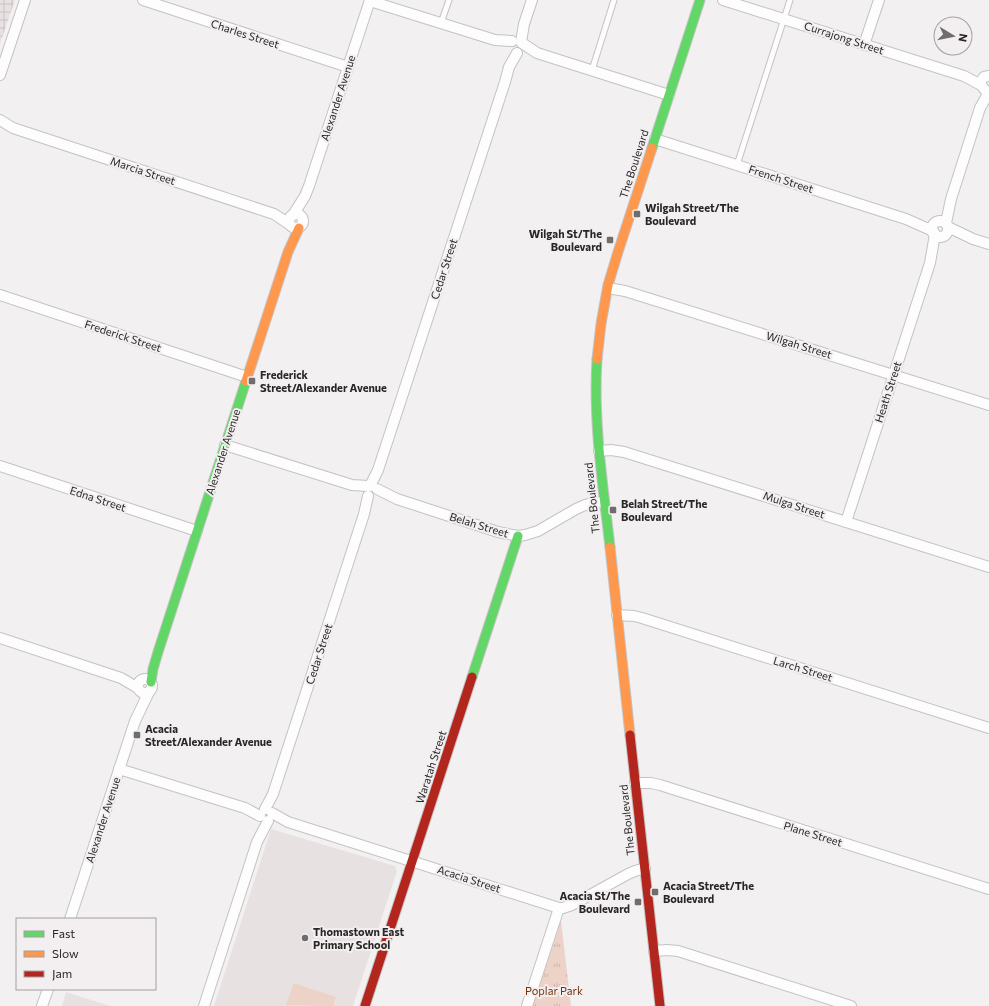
<svg xmlns="http://www.w3.org/2000/svg" width="989" height="1006" viewBox="0 0 989 1006" font-family="Commissioner,sans-serif">
  <style>
    .built { fill: #e8e1e2 }
    .industrial { fill: url(#industrial-grid) }
    .grass { fill: url(#grass-tufts) }
    .pitch { fill: #edd3c7 }
    .lines { fill: none; stroke-linecap: round; stroke-linejoin: round }
    .lane-casing { stroke: #c4c2c3; stroke-width: 7 }
    .street-casing { stroke: #c4c2c3; stroke-width: 12 }
    .fast-casing { stroke: #c4c2c3; stroke-width: 11 }
    .slow-casing { stroke: #c4c2c3; stroke-width: 11 }
    .jam-casing { stroke: #c4c2c3; stroke-width: 11 }
    .lane { stroke: #fdfdfd; stroke-width: 5 }
    .street { stroke: #fdfdfd; stroke-width: 10 }
    .fast { stroke: #63d668; stroke-width: 9 }
    .slow { stroke: #ff974d; stroke-width: 9 }
    .jam { stroke: #b3261e; stroke-width: 9 }
    .poi-dot { fill: #6f6d6d; stroke: #f3eff0; stroke-width: 1.5 }
    .labels { text-anchor: middle; stroke-width: 4; stroke-linejoin: round; paint-order: stroke }
    .street-label { font-size: 11px; fill: #282626; stroke: #f3eff0 }
    .poi-label { font-size: 11px; font-weight: bold; fill: #282626; stroke: #f3eff0; text-anchor: start }
    .park-label { font-size: 11px; fill: #70320b; stroke: #f3eff0 }
  </style>
  <defs>
    <pattern id="industrial-grid" width="8" height="8" patternUnits="userSpaceOnUse"><rect width="8" height="8" fill="#e8e1e2"/><path d="M0 4h8M4 0v8" fill="none" stroke="#c7c1c2"/></pattern>
    <pattern id="grass-tufts" width="24" height="20" patternUnits="userSpaceOnUse"><rect width="24" height="20" fill="#edd3c7"/><path d="M3 7l-1-3M5 7V3M7 7l1-3M15 17l-1-3M17 17v-4M19 17l1-3" fill="none" stroke="#cbb5ab"/></pattern>
  </defs>
  <rect width="100%" height="100%" fill="#f2f0f1"/>
  <g class="built">
    <polygon points="271,829 395,866 397,871 353,1006 214,1006"/>
    <polygon points="66,992 110,1006 62,1006"/>
  </g>
  <polygon class="industrial" points="0,0 15,0 0,44"/>
  <polygon class="grass" points="561,921 571,1006 533,1006"/>
  <polygon class="pitch" points="294,983 336,997 333,1006 286,1005"/>
  <g class="lines">
    <defs>
      <g id="lane">
        <polyline points="441,23 449,0"/>
        <polyline points="592,70 614,0"/>
        <polyline points="737,165 790,0"/>
      </g>
      <g id="street">
        <polyline points="143,0 348,67"/>
        <polyline points="723,0 964,76 981,85"/>
        <polyline points="370,1 495,40 512,41"/>
        <polyline points="521,42 524,24 532,0"/>
        <polyline points="522,43 537,53 669,95"/>
        <polyline points="864,45 879,0"/>
        <polyline points="0,75 25,0"/>
        <polyline points="985,90 981,85 981,81 984,77 989,76"/>
        <polyline points="0,120 13,128 274,214 289,224"/>
        <polyline points="655,139 906,219 933,231"/>
        <circle cx="296" cy="221" r="7"/>
        <polyline points="293,215 305,196 309,186 370,0"/>
        <circle cx="940" cy="229" r="8"/>
        <polyline points="946,223 951,199 980,108 989,92"/>
        <polyline points="948,227 973,239 989,244"/>
        <polyline points="608,288 625,291 989,405"/>
        <polyline points="0,295 247,377"/>
        <polyline points="225,445 352,485 368,486"/>
        <polyline points="599,451 611,450 624,452 989,567"/>
        <polyline points="0,466 197,531"/>
        <polyline points="370,486 378,470 505,82 509,67 517,53"/>
        <polyline points="377,489 397,499 498,532 518,536 525,535 538,531 576,509 585,505 592,503 604,502"/>
        <polyline points="846,522 930,263 935,234"/>
        <polyline points="617,615 634,616 642,618 989,728"/>
        <polyline points="0,638 121,678 138,688"/>
        <circle cx="145" cy="686" r="7"/>
        <polyline points="119,769 245,808 260,816"/>
        <polyline points="635,783 651,783 660,785 989,889"/>
        <polyline points="265,809 273,794 364,514 368,496"/>
        <polyline points="272,813 288,822 559,908 563,908 572,905 628,874 635,871 645,868"/>
        <polyline points="70,919 135,721 149,692"/>
        <polyline points="654,951 667,950 678,951 851,1006"/>
        <polyline points="42,1006 48,989"/>
        <polyline points="204,1006 257,842 268,821"/>
        <polyline points="527,1006 559,908"/>
      </g>
      <g id="fast">
        <polyline points="652,148 700,0"/>
        <path d="M597,359c-4,63 6,126 13,188"/>
        <polyline points="472,677 518,536"/>
        <polyline points="151,682 153,669 158,652 246,381"/>
      </g>
      <g id="slow">
        <polyline points="597,359 601,324 608,285 618,252 652,148"/>
        <polyline points="246,381 288,252 299,228"/>
        <polyline points="610,547 630,735"/>
      </g>
      <g id="jam">
        <polyline points="630,735 660,1006"/>
        <polyline points="365,1006 472,677"/>
      </g>
    </defs>
    <use href="#lane" class="lane-casing"/>
    <use href="#street" class="street-casing"/>
    <use href="#fast" class="fast-casing"/>
    <use href="#slow" class="slow-casing"/>
    <use href="#jam" class="jam-casing"/>
    <use href="#lane" class="lane"/>
    <use href="#street" class="street"/>
    <use href="#fast" class="fast"/>
    <use href="#slow" class="slow"/>
    <use href="#jam" class="jam"/>
  </g>
  <g class="poi-dot">
    <rect x="633" y="210" width="8" height="8" rx="2"/>
    <rect x="606" y="236" width="8" height="8" rx="2"/>
    <rect x="248" y="377" width="8" height="8" rx="2"/>
    <rect x="609" y="506" width="8" height="8" rx="2"/>
    <rect x="133" y="731" width="8" height="8" rx="2"/>
    <rect x="651" y="888" width="8" height="8" rx="2"/>
    <rect x="634" y="898" width="8" height="8" rx="2"/>
    <circle cx="305" cy="938" r="4"/>
  </g>
  <g class="labels">
    <g class="street-label">
      <text transform="translate(245 34) rotate(18)" y="4">Charles Street</text>
      <text transform="translate(844 38) rotate(18)" y="4">Currajong Street</text>
      <text transform="translate(338 98) rotate(-72)" y="4">Alexander Avenue</text>
      <text transform="translate(634 164) rotate(-72)" y="4">The Boulevard</text>
      <text transform="translate(143 171) rotate(18)" y="4">Marcia Street</text>
      <text transform="translate(781 179) rotate(18)" y="4">French Street</text>
      <text transform="translate(444 269) rotate(-72)" y="4">Cedar Street</text>
      <text transform="translate(123 336) rotate(18)" y="4">Frederick Street</text>
      <text transform="translate(799 345) rotate(17)" y="4">Wilgah Street</text>
      <text transform="translate(888 392) rotate(-72)" y="4">Heath Street</text>
      <text transform="translate(223 452) rotate(-72)" y="4">Alexander Avenue</text>
      <text transform="translate(592 498) rotate(-96)" y="4">The Boulevard</text>
      <text transform="translate(98 499) rotate(18)" y="4">Edna Street</text>
      <text transform="translate(794 505) rotate(18)" y="4">Mulga Street</text>
      <text transform="translate(479 525) rotate(17)" y="4">Belah Street</text>
      <text transform="translate(319 654) rotate(-72)" y="4">Cedar Street</text>
      <text transform="translate(803 669) rotate(17)" y="4">Larch Street</text>
      <text transform="translate(431 767) rotate(-72)" y="4">Waratah Street</text>
      <text transform="translate(103 820) rotate(-72)" y="4">Alexander Avenue</text>
      <text transform="translate(627 820) rotate(-96)" y="4">The Boulevard</text>
      <text transform="translate(813 834) rotate(17)" y="4">Plane Street</text>
      <text transform="translate(469 879) rotate(18)" y="4">Acacia Street</text>
    </g>
    <g class="poi-label">
      <text x="645" y="212">Wilgah Street/The<tspan x="645" dy="13">Boulevard</tspan></text>
      <text x="602" y="238" text-anchor="end">Wilgah St/The<tspan x="602" dy="13">Boulevard</tspan></text>
      <text x="260" y="379">Frederick<tspan x="260" dy="13">Street/Alexander Avenue</tspan></text>
      <text x="621" y="508">Belah Street/The<tspan x="621" dy="13">Boulevard</tspan></text>
      <text x="145" y="733">Acacia<tspan x="145" dy="13">Street/Alexander Avenue</tspan></text>
      <text x="663" y="890">Acacia Street/The<tspan x="663" dy="13">Boulevard</tspan></text>
      <text x="630" y="900" text-anchor="end">Acacia St/The<tspan x="630" dy="13">Boulevard</tspan></text>
      <text x="313" y="936">Thomastown East<tspan x="313" dy="13">Primary School</tspan></text>
    </g>
    <g class="park-label">
      <text x="554" y="995">Poplar Park</text>
    </g>
  </g>
  <rect x="16" y="918" width="140" height="72" fill="#f3eff0" stroke="#a29f9f"/>
  <rect x="24" y="931" width="20" height="6" fill="#63d668" stroke="#a29f9f"/>
  <text x="52" y="938" font-size="12" fill="#282626">Fast</text>
  <rect x="24" y="951" width="20" height="6" fill="#ff974d" stroke="#a29f9f"/>
  <text x="52" y="958" font-size="12" fill="#282626">Slow</text>
  <rect x="24" y="971" width="20" height="6" fill="#b3261e" stroke="#a29f9f"/>
  <text x="52" y="978" font-size="12" fill="#282626">Jam</text>
  <g transform="translate(953 36) rotate(100)"><circle r="19" fill="#f3eff0" stroke="#a29f9f"/>
  <path d="M0-3L7 15L0 10L-7 15Z" fill="#6f6d6d"/>
  <text y="-6" font-size="11" font-weight="bold" text-anchor="middle" fill="#282626">N</text>
  </g>
</svg>
